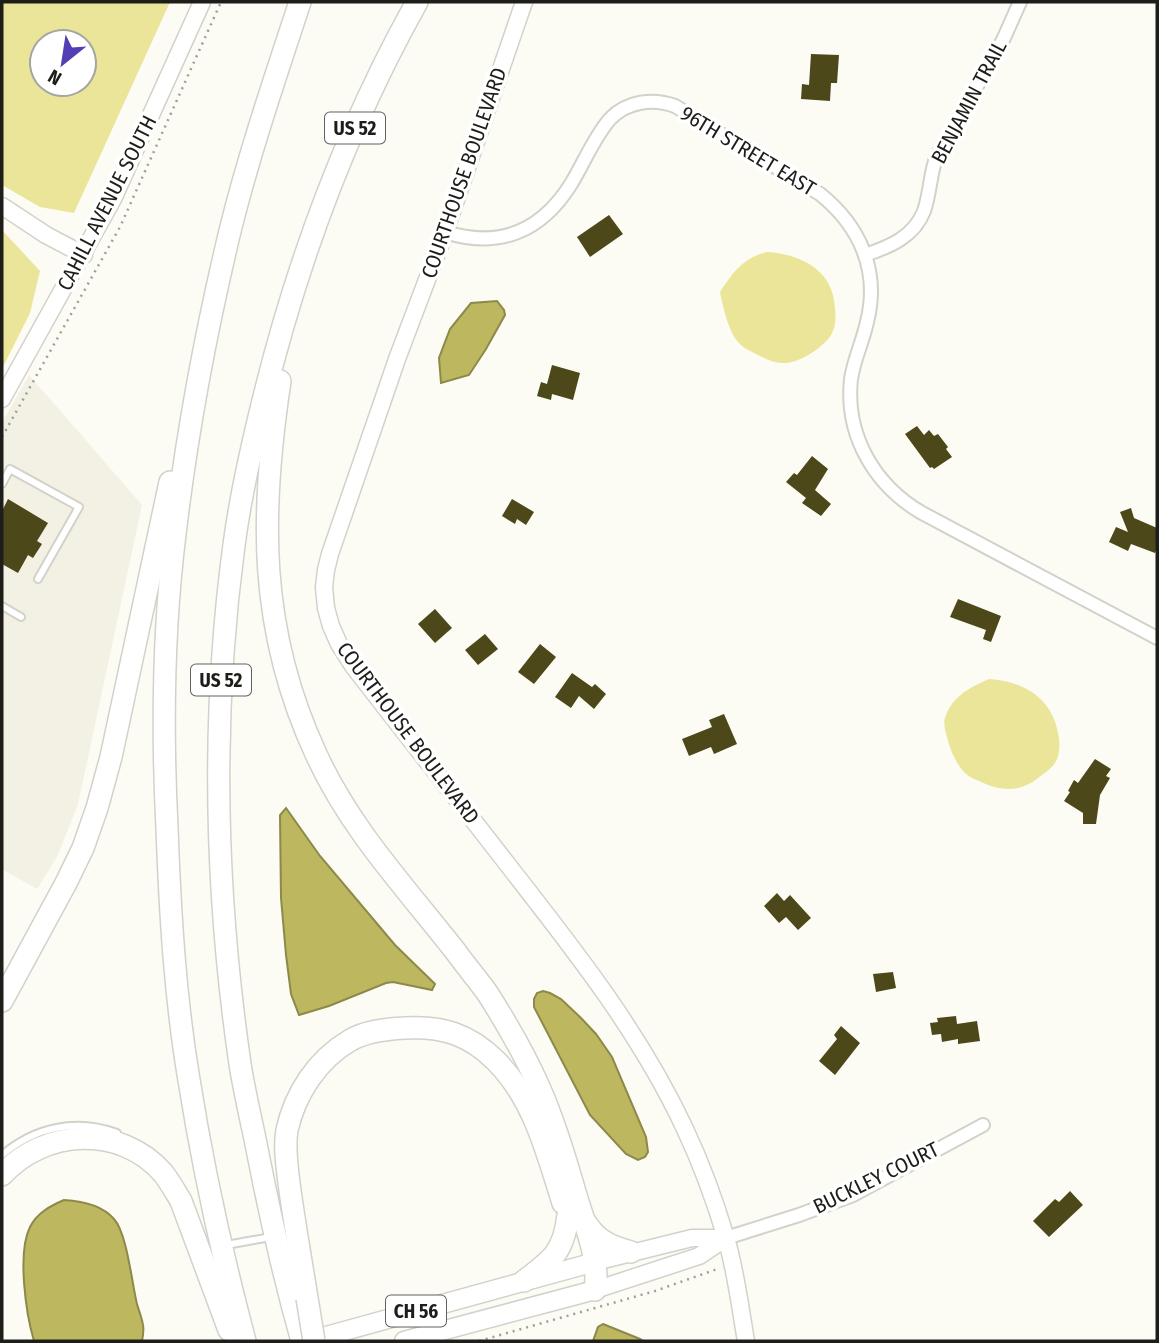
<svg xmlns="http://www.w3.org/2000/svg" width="1159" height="1343" viewBox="0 0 1159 1343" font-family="'Fira Sans Condensed',sans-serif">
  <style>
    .built { fill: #f2f1e3 }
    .green { fill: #eae599; fill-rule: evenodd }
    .water { fill: #bdb75f; stroke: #8d894a; stroke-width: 2 }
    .building { fill: #4c4819 }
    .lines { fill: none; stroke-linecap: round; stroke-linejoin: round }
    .lane-casing { stroke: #d2d2cb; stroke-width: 10 }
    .street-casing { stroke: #d2d2cb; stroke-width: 16 }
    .secondary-casing { stroke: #d2d2cb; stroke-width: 19 }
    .primary-casing { stroke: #d2d2cb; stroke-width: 21 }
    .highway-casing { stroke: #d2d2cb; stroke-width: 24 }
    .path { stroke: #9f9f9a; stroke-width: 2.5; stroke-dasharray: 2 5; stroke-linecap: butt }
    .lane { stroke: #fff; stroke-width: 6 }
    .street { stroke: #fff; stroke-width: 12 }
    .secondary { stroke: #fff; stroke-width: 16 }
    .primary { stroke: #fff; stroke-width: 18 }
    .highway { stroke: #fff; stroke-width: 21 }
    .highway-bridge-casing { stroke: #d2d2cb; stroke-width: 24; stroke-linecap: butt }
    .highway-bridge { stroke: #fff; stroke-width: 21 }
    .labels { text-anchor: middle; stroke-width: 7; stroke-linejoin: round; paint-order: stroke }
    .shield { fill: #fff; stroke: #61615f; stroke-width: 2 }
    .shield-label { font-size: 19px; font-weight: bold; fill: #1d1d1a }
    .street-label { font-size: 21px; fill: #1d1d1a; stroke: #fff }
  </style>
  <rect width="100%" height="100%" fill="#fcfcf5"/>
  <polygon class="built" points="29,375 142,505 78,804 58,855 37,889 2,869 2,423"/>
  <g class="green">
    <path d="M2,2h168l-96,211 -34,-6 -38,-22zM42,42h42v42h-42z"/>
    <polygon points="2,230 40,271 30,313 2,369"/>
    <path d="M767,252c25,1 57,13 65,40 2,5 2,11 3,16 1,11 1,21 -6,30 -10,12 -31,26 -47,25 -9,0 -18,-5 -26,-9 -8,-4 -15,-7 -21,-16 -8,-13 -12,-31 -15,-46 13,-20 23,-34 47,-40z"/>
    <path d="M989,679c34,2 63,19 69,54 2,8 2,19 -1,26 -3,8 -12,14 -19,19 -18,15 -39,13 -59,3 -5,-2 -10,-4 -14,-8 -8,-8 -14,-21 -17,-32 -2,-9 -6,-18 -2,-26 8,-20 25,-28 43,-36z"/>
  </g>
  <g class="water">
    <polygon points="497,301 504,310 505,315 486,349 469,375 441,383 439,358 450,329 471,303"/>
    <polygon points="286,808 320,856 395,945 435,984 432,990 393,982 386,983 329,1006 299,1015 291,994 286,955 281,898 280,815"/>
    <polygon points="543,991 550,993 561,999 581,1018 596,1034 612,1057 646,1137 648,1152 645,1157 638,1160 626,1154 590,1115 534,1007 534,999 537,993"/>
    <path d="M64,1200c18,1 38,5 50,19 13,14 18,65 23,85 2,7 5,14 6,21 1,5 0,11 -1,16h-108c-8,-27 -17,-88 -4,-114 7,-14 20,-21 34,-27z"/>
    <polygon points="603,1324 640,1339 643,1341 593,1341 598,1327"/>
  </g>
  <g class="building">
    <polygon points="811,54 839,55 837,83 831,83 830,101 801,99 802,84 809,85"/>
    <polygon points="609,215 623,234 590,257 577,237"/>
    <polygon points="552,365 580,373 573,400 552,394 551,400 537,396 541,382 547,384"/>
    <polygon points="917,426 924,435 929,430 934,436 938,434 948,447 946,449 952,457 934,469 932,467 930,468 905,434"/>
    <polygon points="812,456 828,469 815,490 831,504 821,516 802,503 806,498 786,482 794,473 797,475"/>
    <polygon points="8,499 48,523 37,541 42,544 33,558 28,555 18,573 2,564 2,511"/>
    <polygon points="512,499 534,512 526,525 517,519 515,524 502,516"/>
    <polygon points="1131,508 1134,518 1157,528 1157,548 1155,553 1131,544 1128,551 1109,542 1116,527 1128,532 1120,512"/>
    <polygon points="958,599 1001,616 991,642 983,639 986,630 950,617"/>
    <polygon points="435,609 452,628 435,643 418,624"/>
    <polygon points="485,634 498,649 478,665 465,650"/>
    <polygon points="540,644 556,657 534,684 518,672"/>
    <polygon points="572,673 592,687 595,684 606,694 594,709 579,696 571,708 555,697"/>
    <polygon points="724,714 737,744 714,754 711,747 689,756 682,739 712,727 709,720"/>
    <polygon points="1095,759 1111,769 1106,776 1110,778 1100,795 1096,824 1083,824 1083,813 1064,801 1070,792 1068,791 1074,780 1078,783"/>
    <polygon points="777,893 784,901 790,895 811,918 798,930 786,917 779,923 764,906"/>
    <polygon points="893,972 896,988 876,992 873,974"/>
    <polygon points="956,1016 957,1024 977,1021 980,1041 958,1044 958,1039 942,1042 941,1034 932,1035 930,1023 938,1022 937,1018"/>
    <polygon points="841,1026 860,1043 835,1075 819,1061 837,1039 834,1035"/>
    <polygon points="1070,1191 1083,1205 1049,1237 1033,1221 1055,1199 1059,1202"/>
  </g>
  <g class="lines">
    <defs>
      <g id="lane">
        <polyline points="2,484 10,469 79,507 38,579"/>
        <polyline points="2,606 21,617"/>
        <path d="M2,1155c33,-28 74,-37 115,-22"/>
        <polyline points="226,1245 271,1237"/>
      </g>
      <g id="street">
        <path d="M445,232c54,17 96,0 126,-48 13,-21 23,-47 39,-65 17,-18 43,-21 65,-13l145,88c40,32 60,77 47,128 -4,19 -13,37 -16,57 -6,56 23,106 71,134l235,125"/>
        <path d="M865,255c24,-8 49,-18 59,-44 6,-17 6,-36 12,-53l67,-118 17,-38"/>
        <polyline points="726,1238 799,1215 853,1195 983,1125"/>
      </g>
      <g id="secondary">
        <path d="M524,2l-79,230 -48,127 -67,195 -4,16 -2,17 2,21 5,18 8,18 14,22c54,69 108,139 162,208 64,82 126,161 170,255 16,34 30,72 41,109 10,33 14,69 20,103"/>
        <polyline points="2,206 46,235 84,255"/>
        <polyline points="2,399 113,199 202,2"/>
        <polyline points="595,1262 692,1238 726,1238"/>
        <polyline points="595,1290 699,1256 726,1238"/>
      </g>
      <g id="primary">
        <polyline points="308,1341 595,1262"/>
        <polyline points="404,1341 595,1290"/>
      </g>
      <g id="highway">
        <path d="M280,381c-20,132 -22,248 36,373 34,75 90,134 140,198 10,14 22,28 32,42 19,30 37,61 51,93 15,33 26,70 36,105 9,32 25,65 20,98"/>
        <polyline points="2,1001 66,883 83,848 97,808 111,757 170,482"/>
        <path d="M2,1175c42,-46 118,-51 161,-2 7,9 12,18 18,28l48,129"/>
        <path d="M586,1223c11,18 26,24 45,29"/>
        <path d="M524,1281c28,-21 40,-29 44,-66"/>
        <path d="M307,1298c-6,-38 -13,-77 -18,-115 -2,-17 -5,-36 -2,-53 8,-36 30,-70 62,-89 16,-10 38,-12 56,-13 37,-2 64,6 91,33 38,38 51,92 67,142"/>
        <path d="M245,1341c-23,-86 -42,-173 -56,-261 -14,-83 -19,-168 -22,-252 -5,-98 -4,-197 8,-294 12,-102 31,-203 55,-303 19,-77 45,-153 70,-229"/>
        <path d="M302,1341c-17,-60 -31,-121 -43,-182 -6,-32 -14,-63 -19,-95 -25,-172 -29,-348 -6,-519 6,-46 16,-91 27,-136 34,-142 85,-280 156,-407"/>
      </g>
    </defs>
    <use href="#lane" class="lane-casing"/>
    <use href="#street" class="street-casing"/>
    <use href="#secondary" class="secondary-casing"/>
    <use href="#primary" class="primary-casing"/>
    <use href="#highway" class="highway-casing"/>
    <g class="path">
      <polyline points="2,437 120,227 221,2"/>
      <polyline points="479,1341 655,1291 720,1268"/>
    </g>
    <use href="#lane" class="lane"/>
    <use href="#street" class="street"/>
    <use href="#secondary" class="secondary"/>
    <use href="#primary" class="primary"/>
    <use href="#highway" class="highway"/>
    <defs>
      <polyline id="highway-bridge" points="307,1298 314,1341"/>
    </defs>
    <use href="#highway-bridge" class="highway-bridge-casing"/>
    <use href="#highway-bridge" class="highway-bridge"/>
  </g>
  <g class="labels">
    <g class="shield">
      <rect x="325" y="112.5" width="60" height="31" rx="5"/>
      <rect x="191" y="664.5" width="60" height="31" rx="5"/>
      <rect x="386" y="1295.5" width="60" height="31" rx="5"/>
    </g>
    <g class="shield-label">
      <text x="355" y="135">US 52</text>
      <text x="221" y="687">US 52</text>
      <text x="416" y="1318">CH 56</text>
    </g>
    <g class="street-label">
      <text transform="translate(969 102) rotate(-62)" y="7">BENJAMIN TRAIL</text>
      <text transform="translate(748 151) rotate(31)" y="7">96TH STREET EAST</text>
      <text transform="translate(464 173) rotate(-71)" y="7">COURTHOUSE BOULEVARD</text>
      <text transform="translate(107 203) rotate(-63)" y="7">CAHILL AVENUE SOUTH</text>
      <text transform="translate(408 733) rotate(53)" y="7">COURTHOUSE BOULEVARD</text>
      <text transform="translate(876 1178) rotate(-26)" y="7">BUCKLEY COURT</text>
    </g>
  </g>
  <rect width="1159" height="1343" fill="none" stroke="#1d1d1a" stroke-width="7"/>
  <g transform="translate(63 63) rotate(210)"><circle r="33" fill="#ffffff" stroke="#a5a5a3" stroke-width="2"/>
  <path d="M0-5L12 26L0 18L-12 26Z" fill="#533eb5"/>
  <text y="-10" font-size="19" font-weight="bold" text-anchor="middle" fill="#1d1d1a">N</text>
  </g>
</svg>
